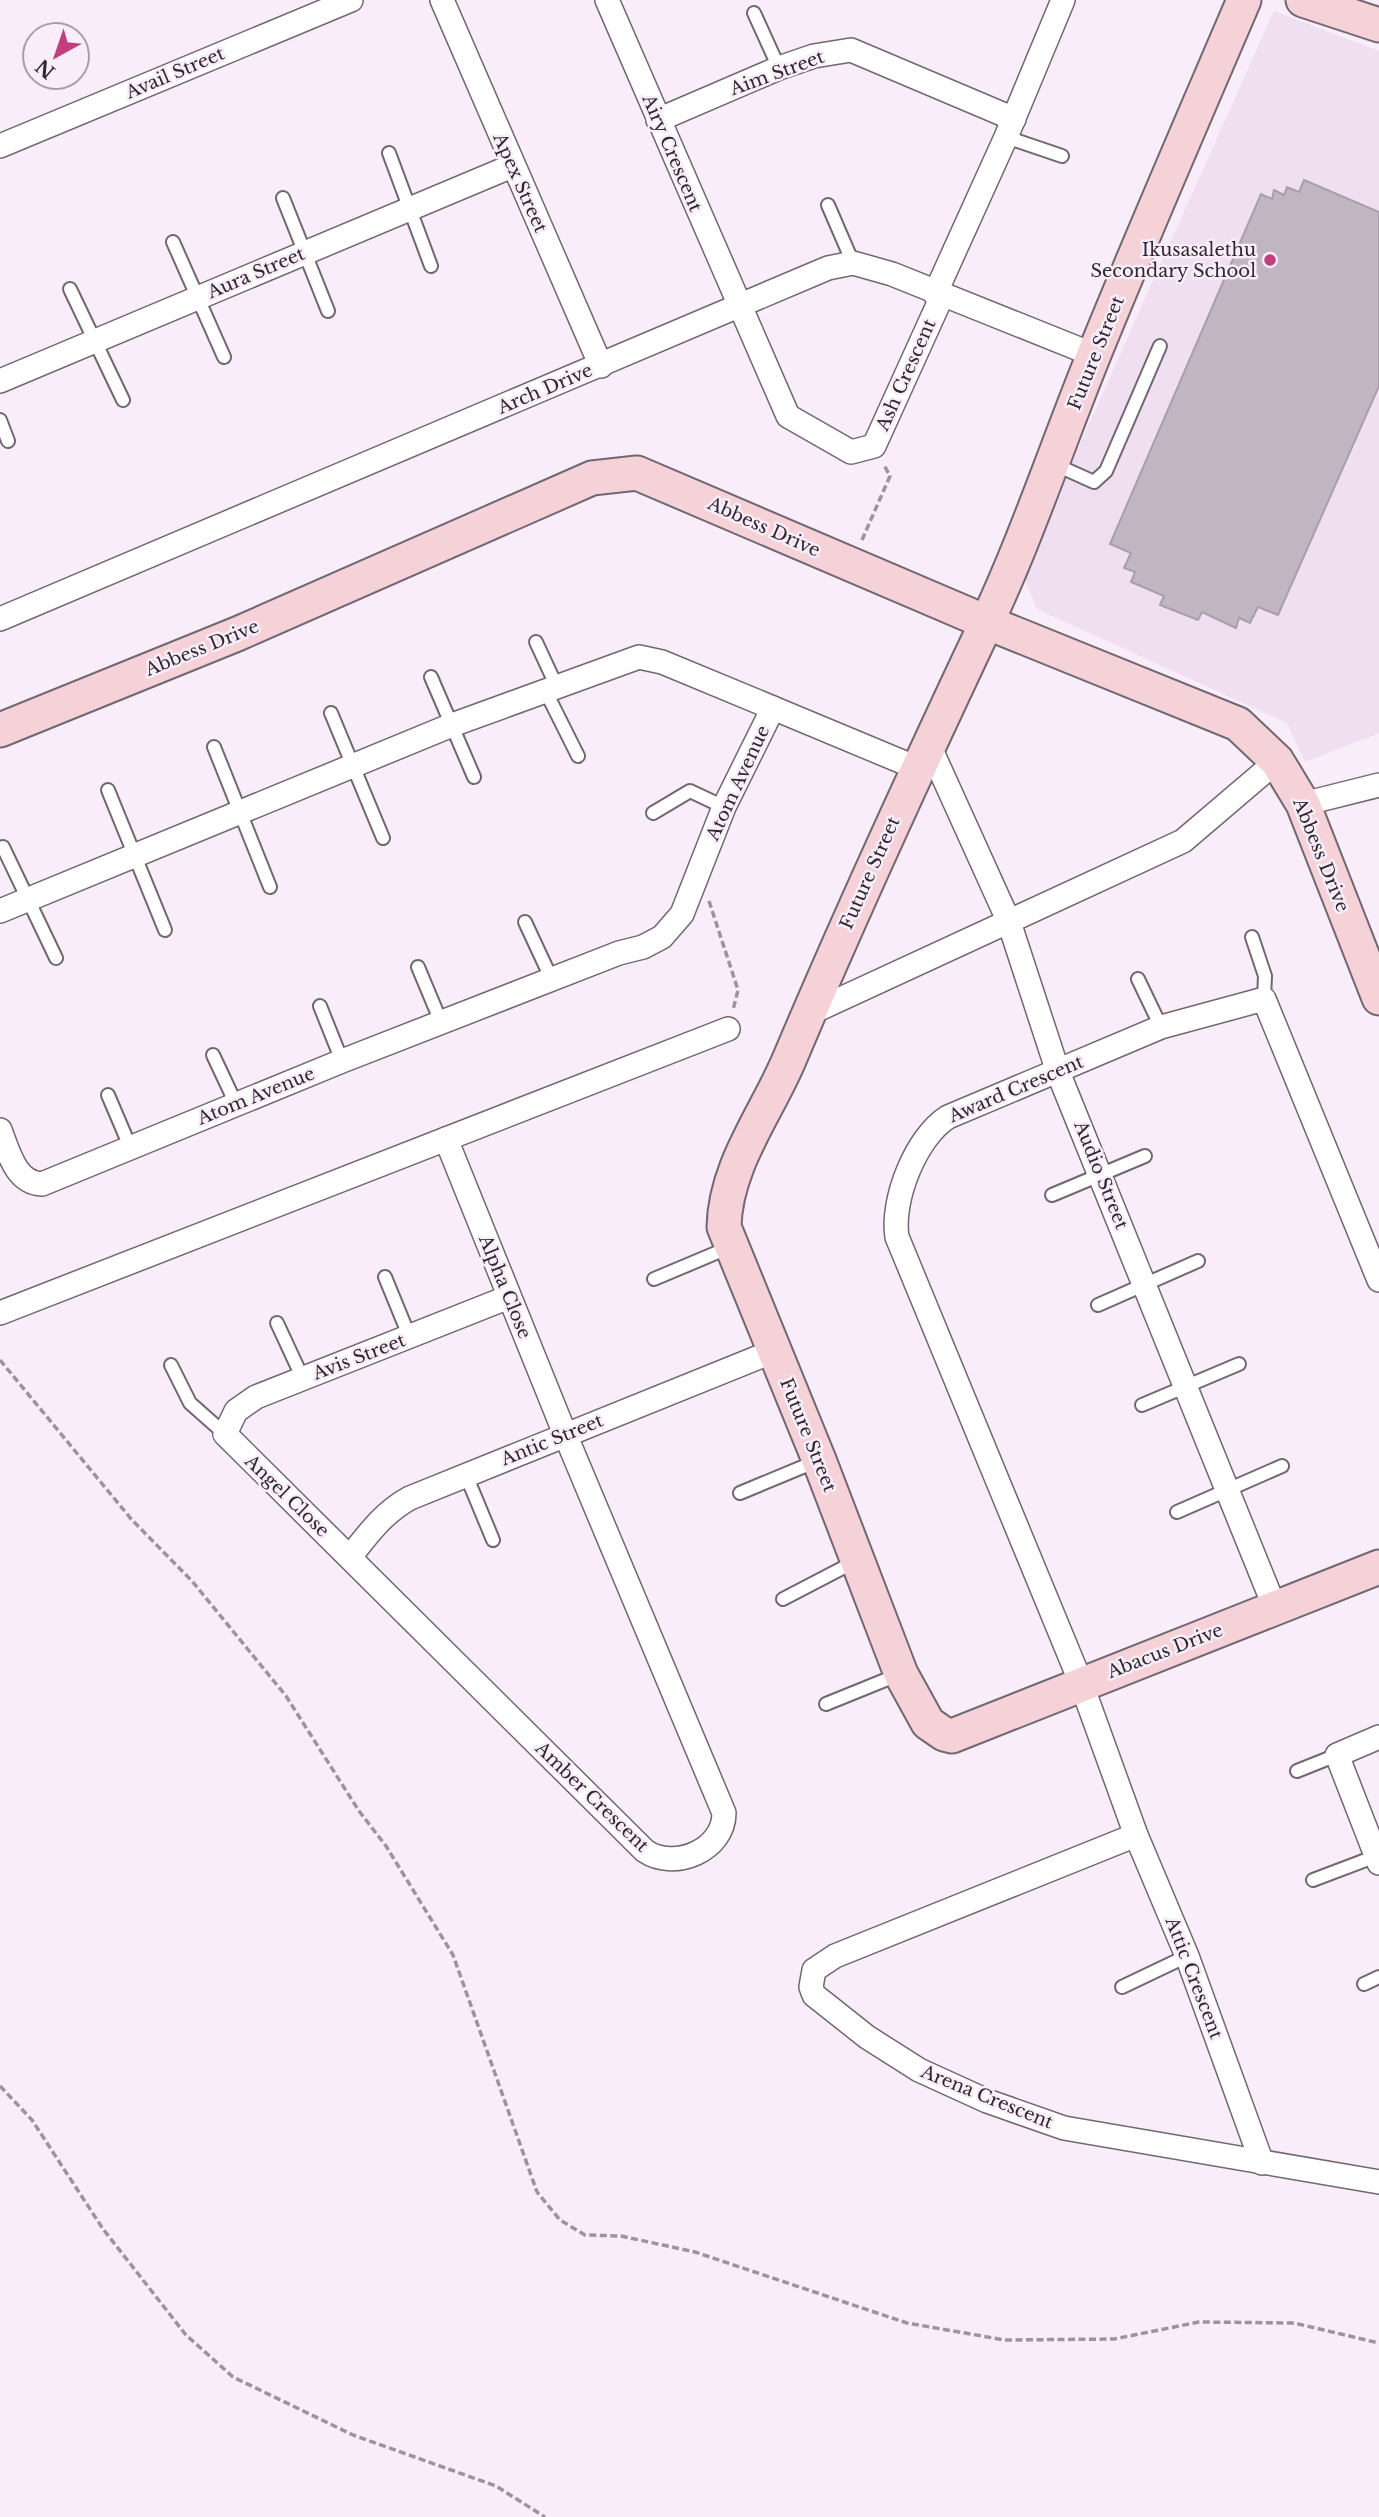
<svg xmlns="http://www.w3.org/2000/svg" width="1379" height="2517" viewBox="0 0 1379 2517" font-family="'Libre Baskerville',serif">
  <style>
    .built { fill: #f0dff0 }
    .building { fill: #c0b5c0; stroke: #a99ea9; stroke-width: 2 }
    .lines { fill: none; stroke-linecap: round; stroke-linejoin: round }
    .lane-casing { stroke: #716771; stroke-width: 16 }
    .street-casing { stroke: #716771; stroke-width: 26 }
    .secondary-casing { stroke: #716771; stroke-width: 37 }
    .path { stroke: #9c949d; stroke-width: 3.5; stroke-dasharray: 7 3.5; stroke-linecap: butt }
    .lane { stroke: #fff; stroke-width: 12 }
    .street { stroke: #fff; stroke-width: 23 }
    .secondary { stroke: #f5d1d8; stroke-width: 33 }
    .poi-dot { fill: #c33d7f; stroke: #f8edf9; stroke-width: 2.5 }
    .labels { text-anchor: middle; stroke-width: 5; stroke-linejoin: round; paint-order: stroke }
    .street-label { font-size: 18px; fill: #2e292e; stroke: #f8edf9 }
    .poi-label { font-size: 18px; fill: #2e292e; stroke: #f8edf9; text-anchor: end }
  </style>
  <rect width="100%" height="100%" fill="#f8edf9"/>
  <polygon class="built" points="1274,11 1379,51 1379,733 1305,762 1287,723 1037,609 1022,573"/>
  <polygon class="building" points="1304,180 1379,212 1379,386 1278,615 1258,607 1250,623 1239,618 1236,628 1202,612 1198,620 1160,605 1164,596 1131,582 1135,572 1124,568 1131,553 1110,544 1261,194 1272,199 1274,190 1284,195 1287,187 1299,192"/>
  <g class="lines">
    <defs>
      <g id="lane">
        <polyline points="754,13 779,68"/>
        <polyline points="1006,137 1062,156"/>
        <polyline points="389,153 431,266"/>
        <polyline points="283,198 328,311"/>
        <polyline points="828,205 853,263"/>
        <polyline points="173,242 224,357"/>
        <polyline points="70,289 123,400"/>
        <polyline points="0,420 8,441"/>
        <polyline points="1054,464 1094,482 1106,471 1160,346"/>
        <polyline points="536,642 556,685"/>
        <polyline points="431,677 474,777"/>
        <polyline points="545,690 578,756"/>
        <polyline points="331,713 383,838"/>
        <polyline points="214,747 270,887"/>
        <polyline points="108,790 165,930"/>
        <polyline points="653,813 690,791 724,807"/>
        <polyline points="3,847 56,958"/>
        <polyline points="525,922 552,980"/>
        <polyline points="1252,937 1265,976 1264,999"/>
        <polyline points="418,967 441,1022"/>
        <polyline points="1138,979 1161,1027"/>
        <polyline points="320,1006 342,1061"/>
        <polyline points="213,1055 236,1104"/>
        <polyline points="108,1095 131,1149"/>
        <polyline points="1052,1195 1145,1156"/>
        <polyline points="385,1277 410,1338"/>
        <polyline points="654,1279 730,1247"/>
        <polyline points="1098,1305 1198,1261"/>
        <polyline points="277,1323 303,1379"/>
        <polyline points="171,1365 190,1403 225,1434"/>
        <polyline points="1142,1405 1239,1364"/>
        <polyline points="466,1475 493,1540"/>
        <polyline points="740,1493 817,1461"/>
        <polyline points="1177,1512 1282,1466"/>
        <polyline points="783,1599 856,1561"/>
        <polyline points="826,1704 900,1674"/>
        <polyline points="1297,1771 1337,1755"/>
        <polyline points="1313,1880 1379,1855"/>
        <polyline points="1364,1984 1379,1977"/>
        <polyline points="1122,1987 1187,1956"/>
      </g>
      <g id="street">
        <polyline points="442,0 601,366"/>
        <polyline points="607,0 788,416 851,452 874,446 942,296"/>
        <polyline points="658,120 779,68 814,56 851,50 1014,119"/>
        <polyline points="0,146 351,0"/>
        <polyline points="935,294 1006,137 1063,0"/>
        <polyline points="0,381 512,166"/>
        <polyline points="0,619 828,268 853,263 892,274 1094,355"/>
        <polyline points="773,708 917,768"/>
        <polyline points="928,743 1009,922 1058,1072 1275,1608"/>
        <polyline points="1303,804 1379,785"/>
        <path d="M0,911l452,-186 187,-68 23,5 111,46 -49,99 -42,107 -20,23 -19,10 -24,6 -277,108 -300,123c-27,-1 -34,-34 -42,-54"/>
        <polyline points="806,1015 1183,841 1277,761"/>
        <path d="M446,1139l119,295 159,379c0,37 -49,58 -79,38l-420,-417 11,-23 20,-14 253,-100"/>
        <polyline points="0,1313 728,1029"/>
        <path d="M350,1557c18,-23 34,-45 60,-59l364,-147"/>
        <polyline points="1379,1737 1337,1755 1379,1863"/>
        <polyline points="1136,1835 835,1956 814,1970 811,1987 814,1995 867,2037 919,2070 987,2101 1064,2128 1379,2182"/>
        <path d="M1262,2163l-75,-207 -51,-121 -55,-152 -184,-446c-6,-37 19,-100 51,-120l213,-90 103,-28 115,281"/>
      </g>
      <g id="secondary">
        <path d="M1244,0c-50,117 -101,234 -149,352 -37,91 -68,185 -110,274 -68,144 -134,287 -196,434 -23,54 -64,106 -65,167l95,233 82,214 27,49 16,11 8,2 427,-169"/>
        <polyline points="1303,0 1379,25"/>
        <polyline points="0,730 237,634 592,478 637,473 986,622 1238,724 1277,761 1303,804 1379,998"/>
      </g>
    </defs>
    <use href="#lane" class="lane-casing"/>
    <use href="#street" class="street-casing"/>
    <use href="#secondary" class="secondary-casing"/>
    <g class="path">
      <polyline points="862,540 890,476 884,465"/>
      <polyline points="709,901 738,990 733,1010"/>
      <polyline points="0,1360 132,1520 192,1581 286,1696 359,1811 386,1846 453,1955 537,2192 560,2220 585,2235 621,2236 695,2252 907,2323 1005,2340 1114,2339 1199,2322 1294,2323 1379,2343"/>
      <polyline points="0,2086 32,2120 103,2229 186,2335 233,2377 353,2435 496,2486 545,2517"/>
    </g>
    <use href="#lane" class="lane"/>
    <use href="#street" class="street"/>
    <use href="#secondary" class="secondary"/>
  </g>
  <circle class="poi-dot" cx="1270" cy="260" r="7"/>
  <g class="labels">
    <g class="street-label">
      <text transform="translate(175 73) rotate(-23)" y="6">Avail Street</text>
      <text transform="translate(777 73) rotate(-20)" y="6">Aim Street</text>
      <text transform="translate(672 153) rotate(67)" y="6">Airy Crescent</text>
      <text transform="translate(520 183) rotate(66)" y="6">Apex Street</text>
      <text transform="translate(256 273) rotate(-23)" y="6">Aura Street</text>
      <text transform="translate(1096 353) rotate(-68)" y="6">Future Street</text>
      <text transform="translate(906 375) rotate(-66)" y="6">Ash Crescent</text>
      <text transform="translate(545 389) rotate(-23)" y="6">Arch Drive</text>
      <text transform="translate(764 527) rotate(24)" y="6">Abbess Drive</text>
      <text transform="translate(202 648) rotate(-22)" y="6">Abbess Drive</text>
      <text transform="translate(738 783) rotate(-65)" y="6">Atom Avenue</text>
      <text transform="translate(1321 855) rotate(68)" y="6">Abbess Drive</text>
      <text transform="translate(870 873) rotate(-66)" y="6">Future Street</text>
      <text transform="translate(1016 1089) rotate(-23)" y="6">Award Crescent</text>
      <text transform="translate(256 1096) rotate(-22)" y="6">Atom Avenue</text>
      <text transform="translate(1101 1175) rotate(68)" y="6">Audio Street</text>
      <text transform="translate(505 1287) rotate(68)" y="6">Alpha Close</text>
      <text transform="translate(359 1357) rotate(-21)" y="6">Avis Street</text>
      <text transform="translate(808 1435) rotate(68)" y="6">Future Street</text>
      <text transform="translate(552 1440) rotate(-22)" y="6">Antic Street</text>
      <text transform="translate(287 1496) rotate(44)" y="6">Angel Close</text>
      <text transform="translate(1165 1651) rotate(-21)" y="6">Abacus Drive</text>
      <text transform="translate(592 1797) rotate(44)" y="6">Amber Crescent</text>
      <text transform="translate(1194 1978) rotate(69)" y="6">Attic Crescent</text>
      <text transform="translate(987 2097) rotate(22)" y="6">Arena Crescent</text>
    </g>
    <g class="poi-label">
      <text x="1256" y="256">Ikusasalethu<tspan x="1256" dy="21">Secondary School</tspan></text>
    </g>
  </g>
  <g transform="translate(56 56) rotate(220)"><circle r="33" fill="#f8edf9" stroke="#a79fa8" stroke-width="2"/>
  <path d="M0-5L12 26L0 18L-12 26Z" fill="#c33d7f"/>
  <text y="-10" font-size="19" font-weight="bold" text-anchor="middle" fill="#2e292e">N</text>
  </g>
</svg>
